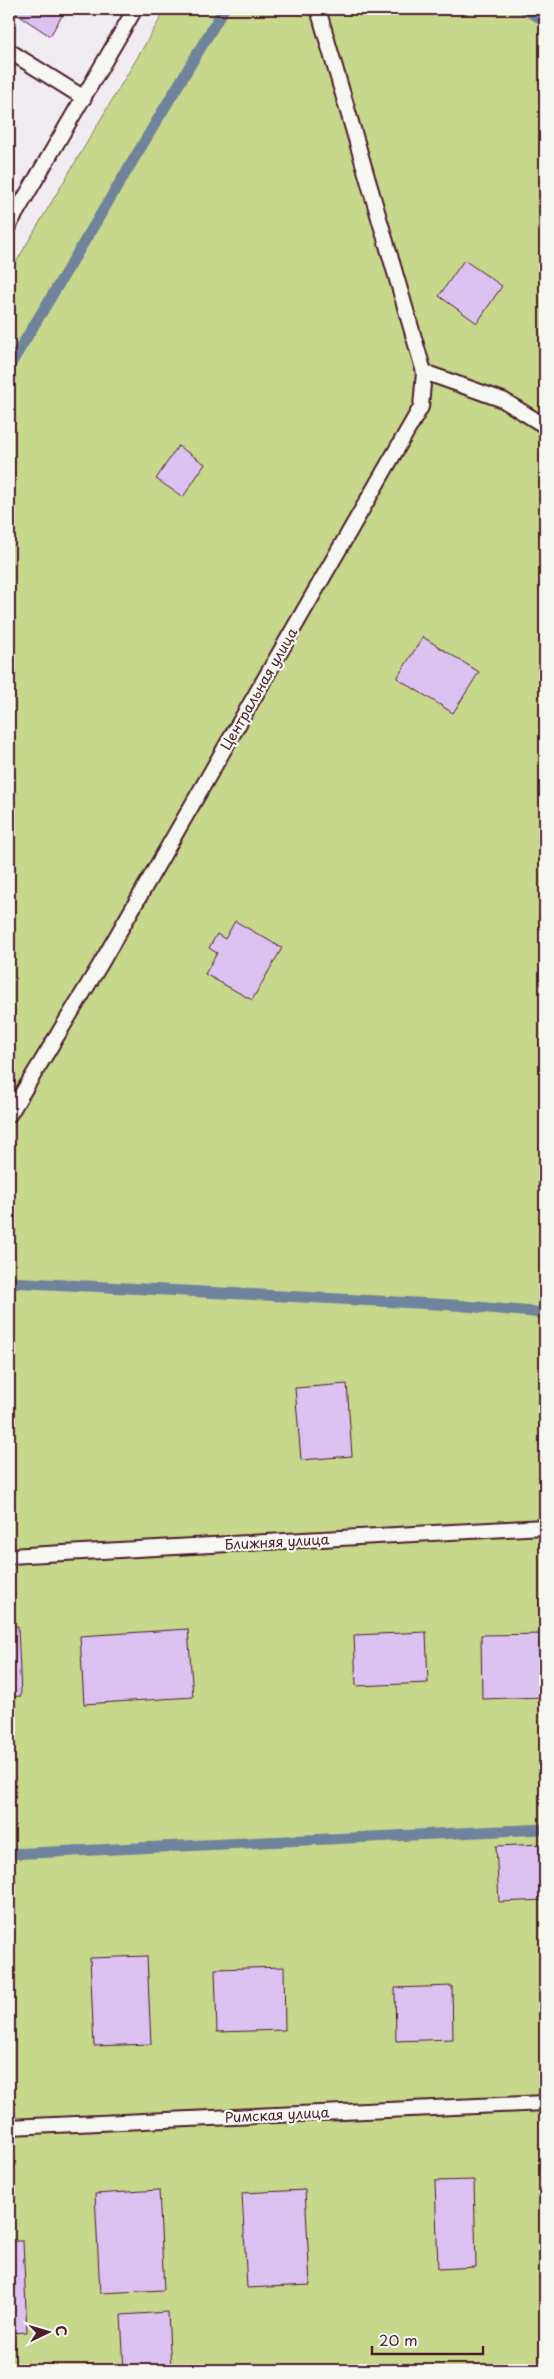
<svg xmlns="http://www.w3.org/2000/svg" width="554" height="2379" viewBox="0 0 554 2379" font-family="'Playpen Sans',sans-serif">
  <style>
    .green { fill: #c7d78c; stroke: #887b5c }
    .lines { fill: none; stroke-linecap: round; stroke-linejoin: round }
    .stream { stroke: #6f839d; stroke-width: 11 }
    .building { fill: #dbc2f1; stroke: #4a1f2b }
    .lane-casing { stroke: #4a1f2b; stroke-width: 18 }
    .lane { stroke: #f6f6f2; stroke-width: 14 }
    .labels { text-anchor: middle; stroke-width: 4.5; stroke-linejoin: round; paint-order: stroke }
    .street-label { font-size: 14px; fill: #4a1f2b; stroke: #f6f6f2 }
  </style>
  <rect width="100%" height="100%" fill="#f1ecf2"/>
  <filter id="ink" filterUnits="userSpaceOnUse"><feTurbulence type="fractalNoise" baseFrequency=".02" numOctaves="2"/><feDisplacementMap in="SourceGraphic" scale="10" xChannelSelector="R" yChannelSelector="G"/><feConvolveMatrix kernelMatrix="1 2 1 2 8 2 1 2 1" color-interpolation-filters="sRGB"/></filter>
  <g filter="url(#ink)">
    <polygon class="green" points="166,9 545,9 545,2370 9,2370 9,274"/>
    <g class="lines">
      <g class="stream">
        <polyline points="525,9 545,21"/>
        <polyline points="9,367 224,9"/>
        <polyline points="9,1282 454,1305 545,1313"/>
        <polyline points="9,1854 545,1829"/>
      </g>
    </g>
    <g class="building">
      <polygon points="9,9 66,9 50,36"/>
      <polygon points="464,260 502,286 477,323 439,296"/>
      <polygon points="178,446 205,464 183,497 156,479"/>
      <polygon points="423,637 479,672 453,713 397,678"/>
      <polygon points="235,921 282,948 252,1000 205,974 217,953 209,948 217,934 225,939"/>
      <polygon points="347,1384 352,1456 301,1460 295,1388"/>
      <polygon points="18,1626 21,1696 9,1697 9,1627"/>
      <polygon points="188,1629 193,1697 84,1704 80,1636"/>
      <polygon points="426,1632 428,1683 356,1686 354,1635"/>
      <polygon points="545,1634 545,1697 482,1699 481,1635"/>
      <polygon points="545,1844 545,1900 499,1902 496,1846"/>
      <polygon points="147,1956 151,2044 94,2046 90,1958"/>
      <polygon points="284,1967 285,2030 217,2032 215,1969"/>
      <polygon points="452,1986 453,2039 396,2041 395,1988"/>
      <polygon points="474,2180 476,2267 438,2269 435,2181"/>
      <polygon points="159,2190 164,2290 100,2293 95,2194"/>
      <polygon points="305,2190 310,2285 247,2288 242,2193"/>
      <polygon points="9,2241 23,2241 27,2332 9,2333"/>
      <polygon points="168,2312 171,2370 124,2370 121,2315"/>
    </g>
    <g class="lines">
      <defs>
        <g id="lane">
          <polyline points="318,9 424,372"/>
          <polyline points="9,51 84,98"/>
          <polyline points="9,225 135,9"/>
          <polyline points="9,1115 100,965 421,407 424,372 503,400 545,426"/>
          <polyline points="9,1556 545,1527"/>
          <polyline points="9,2127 545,2103"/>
        </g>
      </defs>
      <use href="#lane" class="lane-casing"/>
      <use href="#lane" class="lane"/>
    </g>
  </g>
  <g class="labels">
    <g class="street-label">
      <text transform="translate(259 689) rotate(-60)" y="5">Центральная улица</text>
      <text transform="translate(277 1542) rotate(-3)" y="5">Ближняя улица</text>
      <text transform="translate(277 2115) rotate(-3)" y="5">Римская улица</text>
    </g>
  </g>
  <rect width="554" height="2379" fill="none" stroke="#f6f6f2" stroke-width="30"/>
  <rect x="15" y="15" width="524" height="2349" fill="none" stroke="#4a1f2b" stroke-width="2" filter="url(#ink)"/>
  <g transform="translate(48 2332) rotate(85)" stroke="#f6f6f2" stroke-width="4" paint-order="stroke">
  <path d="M0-4L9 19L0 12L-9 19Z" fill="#4a1f2b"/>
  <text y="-8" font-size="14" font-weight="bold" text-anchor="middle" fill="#4a1f2b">С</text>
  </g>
  <path d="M372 2346v8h111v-8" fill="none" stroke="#4a1f2b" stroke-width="2.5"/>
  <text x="379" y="2346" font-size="15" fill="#4a1f2b" stroke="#f6f6f2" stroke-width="4" paint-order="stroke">20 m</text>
</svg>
